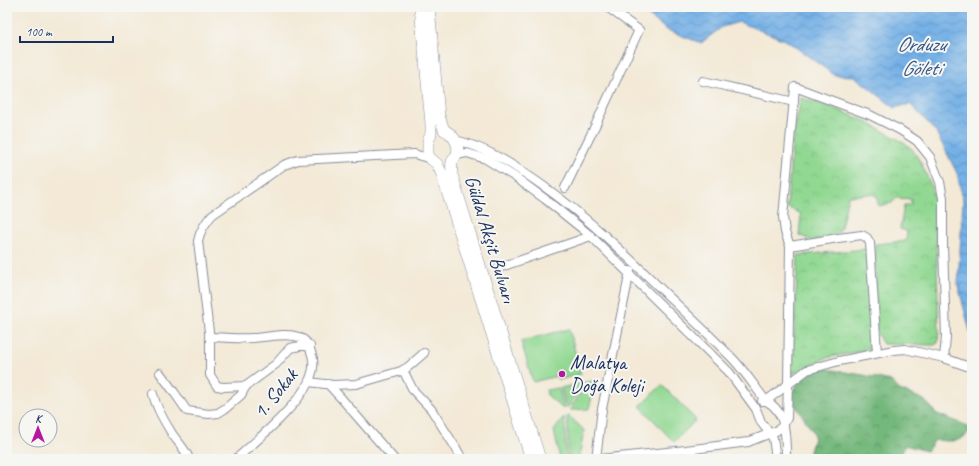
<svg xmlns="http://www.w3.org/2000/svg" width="979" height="466" viewBox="0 0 979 466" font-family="Caveat,sans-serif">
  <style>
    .grass { fill: #91d892; stroke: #568478 }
    .forest { fill: url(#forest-crowns); stroke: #48746d }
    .park { fill: url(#park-crowns); stroke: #568478 }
    .water { fill: url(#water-waves); stroke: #4870a2 }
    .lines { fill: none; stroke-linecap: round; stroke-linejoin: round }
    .minor-casing { stroke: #878c9a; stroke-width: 10 }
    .major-casing { stroke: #878c9a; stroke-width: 12 }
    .minor { stroke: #fff; stroke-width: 8 }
    .major { stroke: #fff; stroke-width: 11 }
    .poi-dot { fill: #b5179e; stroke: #f6f6f2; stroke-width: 1.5 }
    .labels { text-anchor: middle; stroke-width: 4; stroke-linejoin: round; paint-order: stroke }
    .street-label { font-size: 20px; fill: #1b2f5e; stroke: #f6f6f2 }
    .poi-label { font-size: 20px; fill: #1b2f5e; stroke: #f6f6f2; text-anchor: start }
    .water-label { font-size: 21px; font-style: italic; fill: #365687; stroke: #f6f6f2 }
  </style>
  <defs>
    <pattern id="forest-crowns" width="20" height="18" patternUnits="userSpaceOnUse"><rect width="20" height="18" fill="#74b87c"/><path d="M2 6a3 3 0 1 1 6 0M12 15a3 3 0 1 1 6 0" fill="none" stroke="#5e9669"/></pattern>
    <pattern id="park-crowns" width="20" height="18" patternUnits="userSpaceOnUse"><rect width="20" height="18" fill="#91d892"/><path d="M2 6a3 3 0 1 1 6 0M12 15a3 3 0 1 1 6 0" fill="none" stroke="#7cba80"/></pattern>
    <pattern id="water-waves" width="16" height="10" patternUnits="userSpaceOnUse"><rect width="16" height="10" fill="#74b0e6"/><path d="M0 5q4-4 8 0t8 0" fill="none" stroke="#5e90be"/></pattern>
  </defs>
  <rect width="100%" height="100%" fill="#f6f6f2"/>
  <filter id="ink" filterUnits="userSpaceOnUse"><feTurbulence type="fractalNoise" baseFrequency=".025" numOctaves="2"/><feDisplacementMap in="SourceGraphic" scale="8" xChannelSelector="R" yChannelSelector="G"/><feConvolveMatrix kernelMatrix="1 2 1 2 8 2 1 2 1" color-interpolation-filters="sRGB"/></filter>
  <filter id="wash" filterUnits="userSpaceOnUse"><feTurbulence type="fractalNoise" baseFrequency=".012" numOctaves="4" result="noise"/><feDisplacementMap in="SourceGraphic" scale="16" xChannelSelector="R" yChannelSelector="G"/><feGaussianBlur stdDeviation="0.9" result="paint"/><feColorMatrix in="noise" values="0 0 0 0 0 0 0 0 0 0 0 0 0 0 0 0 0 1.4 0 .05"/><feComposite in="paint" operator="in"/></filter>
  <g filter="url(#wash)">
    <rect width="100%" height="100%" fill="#f3e9d6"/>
    <g class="grass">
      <polygon points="569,329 581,374 558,380 557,376 533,382 521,341"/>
      <polygon points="596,380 589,409 571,410 570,409 588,382"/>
      <polygon points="586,382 568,407 566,407 561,388"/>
      <polygon points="662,385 696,420 674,442 640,406"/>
      <polygon points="559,388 564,408 563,409 547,395 546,390"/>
      <polygon points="569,416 584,430 579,459 569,459 567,417"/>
      <polygon points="564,417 567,459 560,459 554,431"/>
    </g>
    <path class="forest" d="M821,368l42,7 28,6 9,9 24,10 8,8 3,5 33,13 2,5c-10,13 -21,10 -35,9l-8,11 -22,-6 -4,10 -6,4h-87l6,-22 -1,-5 -23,-35c6,-16 16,-22 31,-29z"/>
    <g class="park">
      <polygon points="801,98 831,107 861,119 905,143 912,149 920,161 931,185 935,201 939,332 938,343 934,345 883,344 876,332 875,244 906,241 907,231 900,229 904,205 911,205 911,199 896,198 892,203 878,206 877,196 871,194 848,196 840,231 833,236 812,241 799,235 801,214 787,207 792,144"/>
      <polygon points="867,249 872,349 826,358 792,374 798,255"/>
    </g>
    <polygon class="water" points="637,7 972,7 972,339 958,285 963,200 957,173 935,130 910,104 895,108 854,76 834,75 787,41 739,22 722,27 701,43 667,30"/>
  </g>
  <g filter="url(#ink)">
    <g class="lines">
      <defs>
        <g id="minor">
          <polyline points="703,81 794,102"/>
          <path d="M455,140c34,8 63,28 91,48 42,30 79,66 116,102 24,23 49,46 72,70 12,13 21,27 32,41 21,10 20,38 20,58"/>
          <polyline points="456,155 467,153 486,159 515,177 545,199 591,236 729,372 756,409 761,422 773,438 776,459"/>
          <polyline points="565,188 596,124 639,30 607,7"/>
          <polyline points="790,246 838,238 862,235 867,238 870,243 877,353"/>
          <polyline points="498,268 591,236"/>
          <path d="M209,337c15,0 29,2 43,1 13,0 33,-6 46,-1 7,2 11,7 13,15 3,7 3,16 0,24 -9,27 -53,63 -75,83"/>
          <polyline points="403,370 413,390 431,409 456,448 462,459"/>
          <polyline points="160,373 174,392 187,411 209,414 218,413 226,408 241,395 246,386 276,364 290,348 300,346 310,346"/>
          <polyline points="309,382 333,385 356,384 401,371 408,367 424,353"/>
          <polyline points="328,384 341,398 394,459"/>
          <path d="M246,386l-23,1 -6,-1 -7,-11v-35l-12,-99c2,-11 7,-18 14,-26l72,-50 14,-5 116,-6 17,5"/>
          <path d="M153,394c3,13 11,27 18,38 6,10 14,16 18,27"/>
          <polyline points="762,401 766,401 807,370 839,361 894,350 905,349 944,358 972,368"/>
          <polyline points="596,459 602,409 630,271"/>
          <polyline points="600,459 686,450 748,442 776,431 783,426 787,418 788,383 790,246 785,232 783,217 795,87 870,115 900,130 917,141 930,157 940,182 943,198 943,245 946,337 944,358"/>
        </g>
        <g id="major">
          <polyline points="420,7 431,124 431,134 428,141 428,155 431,159 437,164 441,172 531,459"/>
          <path d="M429,7l10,109 5,14c9,4 16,14 13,24 -1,3 -4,5 -5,8 -1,4 0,9 0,13l88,284"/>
        </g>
      </defs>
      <use href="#minor" class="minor-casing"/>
      <use href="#major" class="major-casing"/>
      <use href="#minor" class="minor"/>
      <use href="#major" class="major"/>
    </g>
  </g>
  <circle class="poi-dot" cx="562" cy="374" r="4"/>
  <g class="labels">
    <g class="street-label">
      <text transform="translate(491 239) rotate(73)" y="7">Güldal Akşit Bulvarı</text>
      <text transform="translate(275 393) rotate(-51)" y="7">1. Sokak</text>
    </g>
    <g class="poi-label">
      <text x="570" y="369">Malatya<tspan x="570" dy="23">Doğa Koleji</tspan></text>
    </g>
    <g class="water-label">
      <text x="921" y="51">Orduzu<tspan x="921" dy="24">Göleti</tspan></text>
    </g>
  </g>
  <rect width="979" height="466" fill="none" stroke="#f6f6f2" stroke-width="24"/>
  <g transform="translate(38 428)"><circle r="19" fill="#f6f6f2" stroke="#9ea6b7"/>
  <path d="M0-3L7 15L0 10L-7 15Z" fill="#b5179e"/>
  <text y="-6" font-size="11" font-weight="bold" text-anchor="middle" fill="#1b2f5e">K</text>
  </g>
  <path d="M20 36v6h93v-6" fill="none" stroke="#1b2f5e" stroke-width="2"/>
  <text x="26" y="36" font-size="12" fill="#1b2f5e" stroke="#f6f6f2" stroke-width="3" paint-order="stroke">100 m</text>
</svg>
